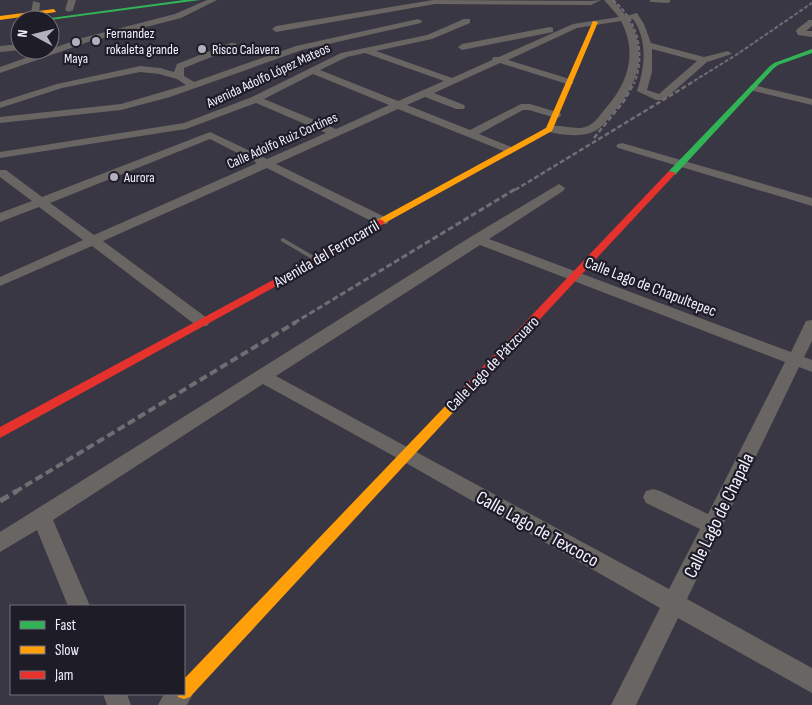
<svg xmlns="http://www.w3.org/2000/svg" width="812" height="705" viewBox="0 0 812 705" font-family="'Sofia Sans Condensed',sans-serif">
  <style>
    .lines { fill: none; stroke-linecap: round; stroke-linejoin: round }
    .lane { fill: #686563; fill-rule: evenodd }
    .street { fill: #686563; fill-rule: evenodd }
    .fast { fill: #30b455; fill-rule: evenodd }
    .slow { fill: #ff9f0a; fill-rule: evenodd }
    .jam { fill: #e5322d; fill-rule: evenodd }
    .rail-far4 { stroke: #706e73; stroke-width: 2; stroke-dasharray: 4 2; stroke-linecap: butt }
    .rail-far3 { stroke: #706e73; stroke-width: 2.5; stroke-dasharray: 5 2.5; stroke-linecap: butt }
    .rail-far2 { stroke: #706e73; stroke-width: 3; stroke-dasharray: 6 3; stroke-linecap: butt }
    .rail-far1 { stroke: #706e73; stroke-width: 4; stroke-dasharray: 8 4; stroke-linecap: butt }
    .rail { stroke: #706e73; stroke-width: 5; stroke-dasharray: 10 5; stroke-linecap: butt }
    .poi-dot { fill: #b2afbe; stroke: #1e1c27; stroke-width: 2 }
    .labels { text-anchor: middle; stroke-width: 4.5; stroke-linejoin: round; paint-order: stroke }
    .far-poi-label { font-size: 14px; fill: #f2f0ff; stroke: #1e1c27; text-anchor: start }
    .far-street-label { font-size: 14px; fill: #f2f0ff; stroke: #1e1c27 }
    .street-label { font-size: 16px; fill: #f2f0ff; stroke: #1e1c27 }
    .near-street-label { font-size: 19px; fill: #f2f0ff; stroke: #1e1c27 }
  </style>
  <rect width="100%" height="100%" fill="#3a3744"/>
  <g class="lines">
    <g class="lane">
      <polygon points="651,0 670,0 670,2 668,3 651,2 649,1"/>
      <polygon points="283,238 319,259 320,260 317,262 315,261 281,241 281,239"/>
    </g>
    <g class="street">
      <polygon points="68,0 76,0 73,10 69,12 65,10"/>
      <polygon points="207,0 217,0 181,18 88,42 0,73 0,67 82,38 175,14"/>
      <polygon points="433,0 590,1 601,0 591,5 435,4 276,32 272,29 276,26"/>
      <path d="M604,0h9l13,16 11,-3 7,11 7,19 53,14 24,-6 4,3 -25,8 -43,38h-8l-19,-9c8,-24 11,-50 -4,-72l-4,1c19,34 9,64 -15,92 -6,6 -11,15 -19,19 -14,7 -35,4 -50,0l-1,-2c8,-8 29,2 41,-2 9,-2 14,-11 20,-18 23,-26 33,-55 16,-88l-44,7 -69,32 65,20v4h-6l-67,-21 -66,30 30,12 1,2 -1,2h-8l-31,-12 -18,8 63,25 51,-26h9l30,9 1,2 -1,2 -4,1 -27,-8h-6l-44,24 35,14 2,2 -2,2h-8l-108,-43 -122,55 111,54 2,3 -2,3h-10l-110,-56 -164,73 104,77 3,4 -3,4h-10l-105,-80 -92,40v-9l83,-37 -44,-33 -39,15v-9l32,-12 -32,-24v-7h6l36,27 168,-65 57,27 59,-26 -70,-30 -70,26 -186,29v-6l184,-29 68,-26 89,-44 86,-18 37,-16h6v4l-38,16 -56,12 76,27 40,-18 1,-3h6l74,-33 46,-7zM652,49l45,12 -38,33 -12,-4 5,-18zM365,53l79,28 -46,20 -78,-31 27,-13zM313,74l76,31 -53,24 -72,-30zM210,139l47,24 -163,72 -44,-32z"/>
      <polygon points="33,1 40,3 39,14 35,16 31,14"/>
      <polygon points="418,19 422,21 421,23 302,50 170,97 121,110 0,123 0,117 121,104 186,85 177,79 159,74 140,72 62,88 0,108 0,102 57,84 140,66 160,68 174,72 177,64 230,43 236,43 236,47 184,68 184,76 194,82 296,46"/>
      <polygon points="809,20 812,20 812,26 806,31 812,31 812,37 798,35 796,31 797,29"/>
      <polygon points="550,27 553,28 553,32 462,50 458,47 462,44"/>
      <polygon points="20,44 20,50 0,52 0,46"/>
      <polygon points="753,85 812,99 812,105 750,90 750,86"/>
      <polygon points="622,143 812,198 812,206 618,148 616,146 618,144"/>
      <path d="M559,184l6,4 -2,3 -74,48 302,113 15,-31 6,-1v21l-8,16 8,3v12l-13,-5 -112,232 125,69v25l-134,-75 -42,87h-25l49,-97 -261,-149 -136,-75 -210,136 37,86h-22l-31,-76 -37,22v-20l472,-296zM480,245l305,117 -77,152 -48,-23 -7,-2 -7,2 -3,6 3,6 54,26 -31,60 -393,-213z"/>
      <polygon points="184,683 190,685 193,694 187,705 158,705 164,694 184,694"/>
      <polygon points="103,694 127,694 131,705 107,705"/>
    </g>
    <g class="fast">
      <polygon points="184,0 200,0 50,20 36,20"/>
      <polygon points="812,49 812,53 778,65 773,69 675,175 669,175 669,171 769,67 774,63"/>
    </g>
    <g class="slow">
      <polygon points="54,9 56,12 0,20 0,16"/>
      <polygon points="593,21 598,22 552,131 383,224 377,224 377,220 546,128"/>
      <polygon points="457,397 461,398 463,401 461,404 190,697 184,699 178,697 177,694 184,694 184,679 453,398"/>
    </g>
    <g class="jam">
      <polygon points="669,171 676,173 461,404 453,404 451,401 453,398"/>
      <polygon points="380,219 385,222 383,224 320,262 0,438 0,427 314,258"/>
    </g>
    <g class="rail-far4">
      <path d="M613,0c25,21 33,54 21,84"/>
      <polyline points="689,84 736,55 812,3"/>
    </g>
    <g class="rail-far3">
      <polyline points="594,138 624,101 634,83"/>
      <polyline points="515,190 691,83"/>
    </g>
    <polyline class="rail-far2" points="294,323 517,188"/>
    <polyline class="rail-far1" points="15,492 296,322"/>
    <polyline class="rail" points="0,501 17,491"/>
  </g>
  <g class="poi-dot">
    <circle cx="96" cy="41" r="5"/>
    <circle cx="76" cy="42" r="5"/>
    <circle cx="202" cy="49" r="5"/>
    <circle cx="114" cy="177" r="5"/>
  </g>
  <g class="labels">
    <g class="far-poi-label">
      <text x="106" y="38">Fernandez<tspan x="106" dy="16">rokaleta grande</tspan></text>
      <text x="212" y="54">Risco Calavera</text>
      <text x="76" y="63" text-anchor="middle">Maya</text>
      <text x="124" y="182">Aurora</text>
    </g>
    <g class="far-street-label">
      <text transform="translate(268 75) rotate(-25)" y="5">Avenida Adolfo López Mateos</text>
      <text transform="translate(282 140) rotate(-24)" y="5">Calle Adolfo Ruiz Cortínes</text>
    </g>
    <g class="street-label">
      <text transform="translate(326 253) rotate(-30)" y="6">Avenida del Ferrocarril</text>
      <text transform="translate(651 286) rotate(21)" y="6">Calle Lago de Chapultepec</text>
      <text transform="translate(492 363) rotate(-46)" y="6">Calle Lago de Pátzcuaro</text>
    </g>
    <g class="near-street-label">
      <text transform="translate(718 515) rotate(-64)" y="7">Calle Lago de Chapala</text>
      <text transform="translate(538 528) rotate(29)" y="7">Calle Lago de Texcoco</text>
    </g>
  </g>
  <rect x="10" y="605" width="175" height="90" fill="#1e1c27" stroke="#73717d"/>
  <rect x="20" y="621" width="25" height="8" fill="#30b455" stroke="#73717d"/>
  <text x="55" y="630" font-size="15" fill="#f2f0ff">Fast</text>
  <rect x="20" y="646" width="25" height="8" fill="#ff9f0a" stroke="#73717d"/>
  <text x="55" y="655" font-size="15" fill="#f2f0ff">Slow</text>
  <rect x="20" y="671" width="25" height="8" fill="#e5322d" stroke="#73717d"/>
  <text x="55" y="680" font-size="15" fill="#f2f0ff">Jam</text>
  <g transform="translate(35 35) rotate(277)"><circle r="24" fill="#1e1c27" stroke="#73717d"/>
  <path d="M0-4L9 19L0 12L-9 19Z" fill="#b2afbe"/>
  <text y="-8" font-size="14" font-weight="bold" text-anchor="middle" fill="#f2f0ff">N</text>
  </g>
</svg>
